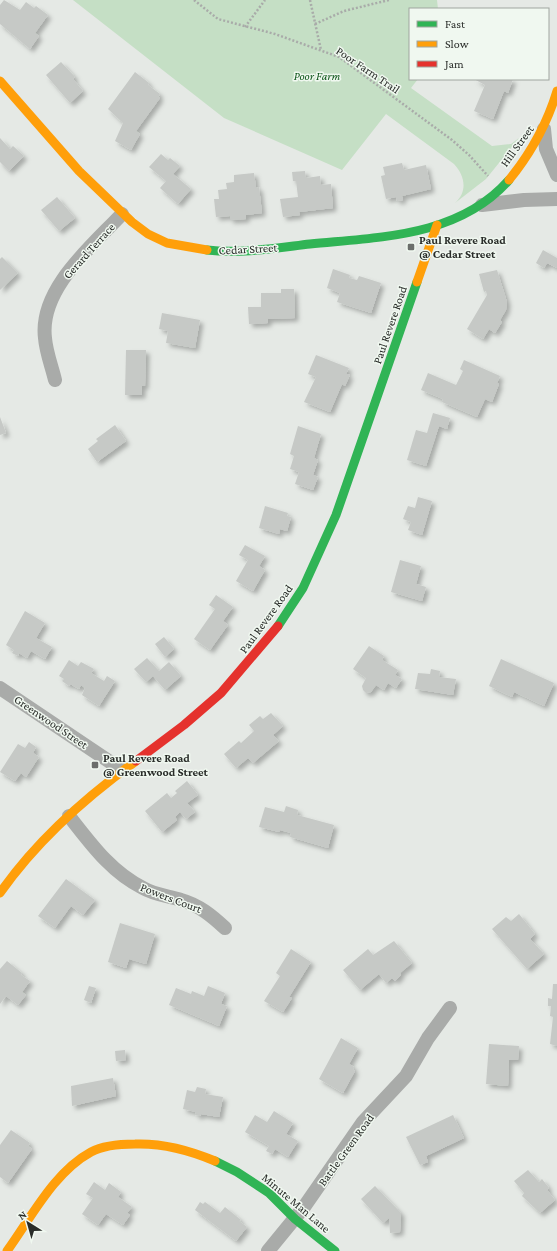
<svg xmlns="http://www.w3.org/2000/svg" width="557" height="1251" viewBox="0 0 557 1251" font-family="'Crimson Pro',serif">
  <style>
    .green { fill: #c5dfc5 }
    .building { fill: #c6c9c6; filter: url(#shadow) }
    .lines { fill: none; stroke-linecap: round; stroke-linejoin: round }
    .path { stroke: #a9aba9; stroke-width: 2.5; stroke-dasharray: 2 2; stroke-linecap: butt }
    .street { stroke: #a9aba9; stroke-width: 14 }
    .fast { stroke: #30b455; stroke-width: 9 }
    .slow { stroke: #ff9f0a; stroke-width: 9 }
    .jam { stroke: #e5322d; stroke-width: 9 }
    .poi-dot { fill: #6b6e6b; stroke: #f0f8f0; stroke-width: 1.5 }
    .labels { text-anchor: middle; stroke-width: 3; stroke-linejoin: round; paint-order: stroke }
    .street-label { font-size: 12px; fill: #292c29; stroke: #f0f8f0 }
    .park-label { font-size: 12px; font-style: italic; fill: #0d5519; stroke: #f0f8f0 }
    .poi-label { font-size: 12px; font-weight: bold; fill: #292c29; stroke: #f0f8f0; text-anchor: start }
  </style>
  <defs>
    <filter id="shadow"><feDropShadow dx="3.5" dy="3.5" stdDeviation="2" flood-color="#0004"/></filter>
  </defs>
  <rect width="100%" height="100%" fill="#e5e9e5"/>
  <path class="green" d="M73,0h364l1,9h-28v70h8l-7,9 81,58 19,-2 8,-6 -33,41 -31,24c13,-12 10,-27 -1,-39l-68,-50 -44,56 -118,-52z"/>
  <g class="building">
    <polygon points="4,0 20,10 26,2 34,8 36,6 48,15 35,33 39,36 30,49 0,24 0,5"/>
    <polygon points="61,62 75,77 73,79 83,91 70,103 46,75"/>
    <polygon points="135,72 149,83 148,85 160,94 158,97 160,98 136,131 140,134 131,150 115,141 123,123 108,109"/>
    <polygon points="474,79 513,79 508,93 504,91 493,119 474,111 485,85"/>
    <polygon points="0,138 10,149 13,146 24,156 9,171 0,162"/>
    <polygon points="161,154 168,160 170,158 180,166 173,174 191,189 178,204 160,188 166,181 149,167"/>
    <polygon points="402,163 404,170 426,165 431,189 402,196 403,200 397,201 396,197 386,199 381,176 385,175 383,167"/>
    <polygon points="305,171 306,178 320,176 321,185 331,184 333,208 299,212 300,215 283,217 280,199 298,197 296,181 293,181 292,172"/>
    <polygon points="254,173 256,188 259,187 262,213 246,215 246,219 230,220 230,216 216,217 214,199 219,199 218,190 227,189 226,183 234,182 234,175"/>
    <polygon points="57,197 75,218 59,231 41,210"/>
    <polygon points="543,250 557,258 557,268 547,263 544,268 536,263"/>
    <polygon points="2,257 18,273 0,290 0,259"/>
    <polygon points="333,269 350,275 349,278 357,280 359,276 381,283 371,313 337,302 340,293 327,288"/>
    <polygon points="497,270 507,302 506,310 500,320 502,322 495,333 489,329 483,339 467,329 487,295 486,291 484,292 479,274"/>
    <polygon points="281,289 294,289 295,318 268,319 268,323 249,324 248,307 261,307 261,293 281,293"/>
    <polygon points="162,313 200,320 195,348 166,343 168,331 159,329"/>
    <polygon points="126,350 146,350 145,386 142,386 142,395 125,395"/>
    <polygon points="316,355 349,368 346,374 350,375 345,386 342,384 330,412 304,402 316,377 308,374"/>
    <polygon points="464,360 500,376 497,383 499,384 492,402 485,399 477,417 442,402 443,399 421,390 428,373 456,385 463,371 460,369"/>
    <polygon points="433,413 450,418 447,429 439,426 426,466 407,460 416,430 427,433"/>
    <polygon points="0,417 6,433 0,435"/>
    <polygon points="115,425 126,441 97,462 88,449 98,441 96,439"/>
    <polygon points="298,426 321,434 314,458 318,460 313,475 318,477 313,490 295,484 299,472 290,469 294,456 290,454"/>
    <polygon points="418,497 432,501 422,535 408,530 411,522 403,519 408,506 415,508"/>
    <polygon points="265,506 288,513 287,516 291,517 287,531 280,529 279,534 259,528"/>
    <polygon points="245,545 265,556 259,566 265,570 253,591 236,581 248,560 239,555"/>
    <polygon points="400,560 421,566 416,584 426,587 422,601 391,592"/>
    <polygon points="216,595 233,607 223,621 228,625 210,650 194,639 215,609 209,605"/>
    <polygon points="25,611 45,623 36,638 52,647 45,659 31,651 27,658 19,653 18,656 12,653 14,650 6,645"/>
    <polygon points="164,637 174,649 165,657 155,644"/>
    <polygon points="369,646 384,656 382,660 398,670 395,675 402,679 396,688 388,683 384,690 376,685 371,692 366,693 363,690 362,686 366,678 353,669"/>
    <polygon points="147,658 159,671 169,662 181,676 165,690 153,676 146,682 134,669"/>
    <polygon points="501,659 554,683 544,706 514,692 512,697 489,686"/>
    <polygon points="69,660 78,666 81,662 94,669 91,673 104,681 107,676 115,681 99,706 82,695 85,688 81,685 79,689 70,684 69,686 62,681 64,679 59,676"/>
    <polygon points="431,669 440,671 439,677 456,679 453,695 415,689 418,673 430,674"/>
    <polygon points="271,713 283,726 273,735 279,741 253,763 248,758 236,768 224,754 239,741 241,743 254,731 249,725 260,716 263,719"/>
    <polygon points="29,742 36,747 33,753 39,757 26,777 21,773 15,781 0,772 18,744 25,748"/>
    <polygon points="187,781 198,795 187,803 195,812 186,819 180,812 175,817 177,820 162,832 145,811 167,793 171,798 177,793 175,791"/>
    <polygon points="286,806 298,810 297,815 334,825 328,848 290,837 291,833 280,830 279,832 259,827 265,807 284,812"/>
    <polygon points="66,879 95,900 83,915 71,906 55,928 38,916"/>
    <polygon points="519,914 535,934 530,939 544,954 527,969 492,929 506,917 511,921"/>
    <polygon points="120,923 155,934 146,964 129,959 126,968 108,962"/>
    <polygon points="394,941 412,963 400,973 401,975 395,981 392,978 386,983 379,974 360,990 343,970 368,949 373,955"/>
    <polygon points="291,949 311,962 289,997 292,998 283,1012 264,1001 280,976 276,973"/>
    <polygon points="7,961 22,973 21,975 30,981 22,992 26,995 18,1005 6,996 0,1004 0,969"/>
    <polygon points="553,984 557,984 557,1046 550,1044 553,1017 550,1016 551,1006 548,1006 548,998 552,999"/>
    <polygon points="89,986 96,988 91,1003 84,1000"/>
    <polygon points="208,986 225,993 221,1004 227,1006 219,1026 169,1005 176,988 191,994 192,991 204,996"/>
    <polygon points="341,1038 358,1048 349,1064 354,1067 353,1070 355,1071 343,1093 319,1079"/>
    <polygon points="489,1044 519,1046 518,1060 509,1060 508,1086 486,1084"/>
    <polygon points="125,1050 126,1060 116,1061 115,1051"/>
    <polygon points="113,1078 116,1096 72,1106 71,1086"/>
    <polygon points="197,1087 206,1089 205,1094 223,1097 219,1117 201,1114 200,1116 195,1115 196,1112 183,1109 187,1090 195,1092"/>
    <polygon points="274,1111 293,1123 286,1134 298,1141 288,1157 275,1149 272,1154 266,1151 269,1146 245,1132 255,1115 267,1122"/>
    <polygon points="453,1115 464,1138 426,1156 428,1162 420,1165 406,1137"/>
    <polygon points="11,1130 30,1143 28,1146 32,1149 8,1183 0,1177 0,1145"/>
    <polygon points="528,1170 539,1182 542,1179 549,1188 547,1190 555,1200 540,1213 522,1196 524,1193 514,1181"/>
    <polygon points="94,1182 105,1190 109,1183 121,1192 118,1197 132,1207 127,1213 130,1215 123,1225 106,1214 98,1225 82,1214 93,1198 86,1194"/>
    <polygon points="375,1186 401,1213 400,1232 390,1233 389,1218 383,1223 361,1199"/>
    <polygon points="200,1202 203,1204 205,1202 220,1213 225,1207 241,1220 239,1221 247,1227 236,1241 195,1210"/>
  </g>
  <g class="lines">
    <g class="path">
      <polyline points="194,0 218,19 275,34 339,57 452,140 469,155 488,176"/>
      <polyline points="310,0 321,50"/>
      <polyline points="315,24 344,11 389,0"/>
      <polyline points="245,27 265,0"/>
    </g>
    <g class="street">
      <polyline points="544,129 546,149 557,175"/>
      <polyline points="482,205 524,200 557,199"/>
      <path d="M55,380c-3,-13 -9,-28 -10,-42 -6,-49 47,-92 77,-124"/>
      <polyline points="0,688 122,770"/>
      <path d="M69,816c22,28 42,56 74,72 12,7 26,8 38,12 18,5 31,16 44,28"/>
      <polyline points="268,1251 304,1207 363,1122 406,1076 428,1038 450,1008"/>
    </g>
    <g class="fast">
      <path d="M207,250c34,4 69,-2 103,-6 70,-7 149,-7 199,-64"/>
      <polyline points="278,626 303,588 336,515 417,282"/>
      <polyline points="215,1161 237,1172 269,1193 295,1219 335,1251"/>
    </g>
    <g class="slow">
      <polyline points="0,81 79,171 132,222 148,234 167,243 207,250"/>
      <path d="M509,180c22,-27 38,-56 48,-89"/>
      <polyline points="417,282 437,225"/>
      <path d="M0,893c35,-50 86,-96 136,-132"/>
      <path d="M7,1251c24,-33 47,-79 84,-99 13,-7 30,-8 44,-8 28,-1 54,6 80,17"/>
    </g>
    <polyline class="jam" points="136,761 184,725 221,693 278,626"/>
  </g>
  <g class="poi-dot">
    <rect x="407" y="243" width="8" height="8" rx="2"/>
    <rect x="91" y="761" width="8" height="8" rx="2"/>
  </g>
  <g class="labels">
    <g class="street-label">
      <text transform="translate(368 70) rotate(34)" y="4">Poor Farm Trail</text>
      <text transform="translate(517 146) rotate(-54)" y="4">Hill Street</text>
      <text transform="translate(248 249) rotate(-3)" y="4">Cedar Street</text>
      <text transform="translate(89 251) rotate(-48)" y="4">Gerard Terrace</text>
      <text transform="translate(390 325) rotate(-71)" y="4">Paul Revere Road</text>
      <text transform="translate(266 619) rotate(-54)" y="4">Paul Revere Road</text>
      <text transform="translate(51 722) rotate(34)" y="4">Greenwood Street</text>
      <text transform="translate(171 898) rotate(21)" y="4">Powers Court</text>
      <text transform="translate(346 1150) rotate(-54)" y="4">Battle Green Road</text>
      <text transform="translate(296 1203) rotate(40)" y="4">Minute Man Lane</text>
    </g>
    <g class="park-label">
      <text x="317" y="80">Poor Farm</text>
    </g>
    <g class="poi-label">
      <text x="419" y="244">Paul Revere Road<tspan x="419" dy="14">@ Cedar Street</tspan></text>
      <text x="103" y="762">Paul Revere Road<tspan x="103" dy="14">@ Greenwood Street</tspan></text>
    </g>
  </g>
  <rect x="409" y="8" width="140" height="72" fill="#f0f8f0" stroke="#a0a6a0"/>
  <rect x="417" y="21" width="20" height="6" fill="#30b455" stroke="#a0a6a0"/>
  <text x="445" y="28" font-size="12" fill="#292c29">Fast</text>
  <rect x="417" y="41" width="20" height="6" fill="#ff9f0a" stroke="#a0a6a0"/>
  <text x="445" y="48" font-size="12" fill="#292c29">Slow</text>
  <rect x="417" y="61" width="20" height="6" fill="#e5322d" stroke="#a0a6a0"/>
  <text x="445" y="68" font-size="12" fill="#292c29">Jam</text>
  <g transform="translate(28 1223) rotate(323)" stroke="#f0f8f0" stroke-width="3" paint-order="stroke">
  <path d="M0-3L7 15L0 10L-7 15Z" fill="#292c29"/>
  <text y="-6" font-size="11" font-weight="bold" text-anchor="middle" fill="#292c29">N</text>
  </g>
</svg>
